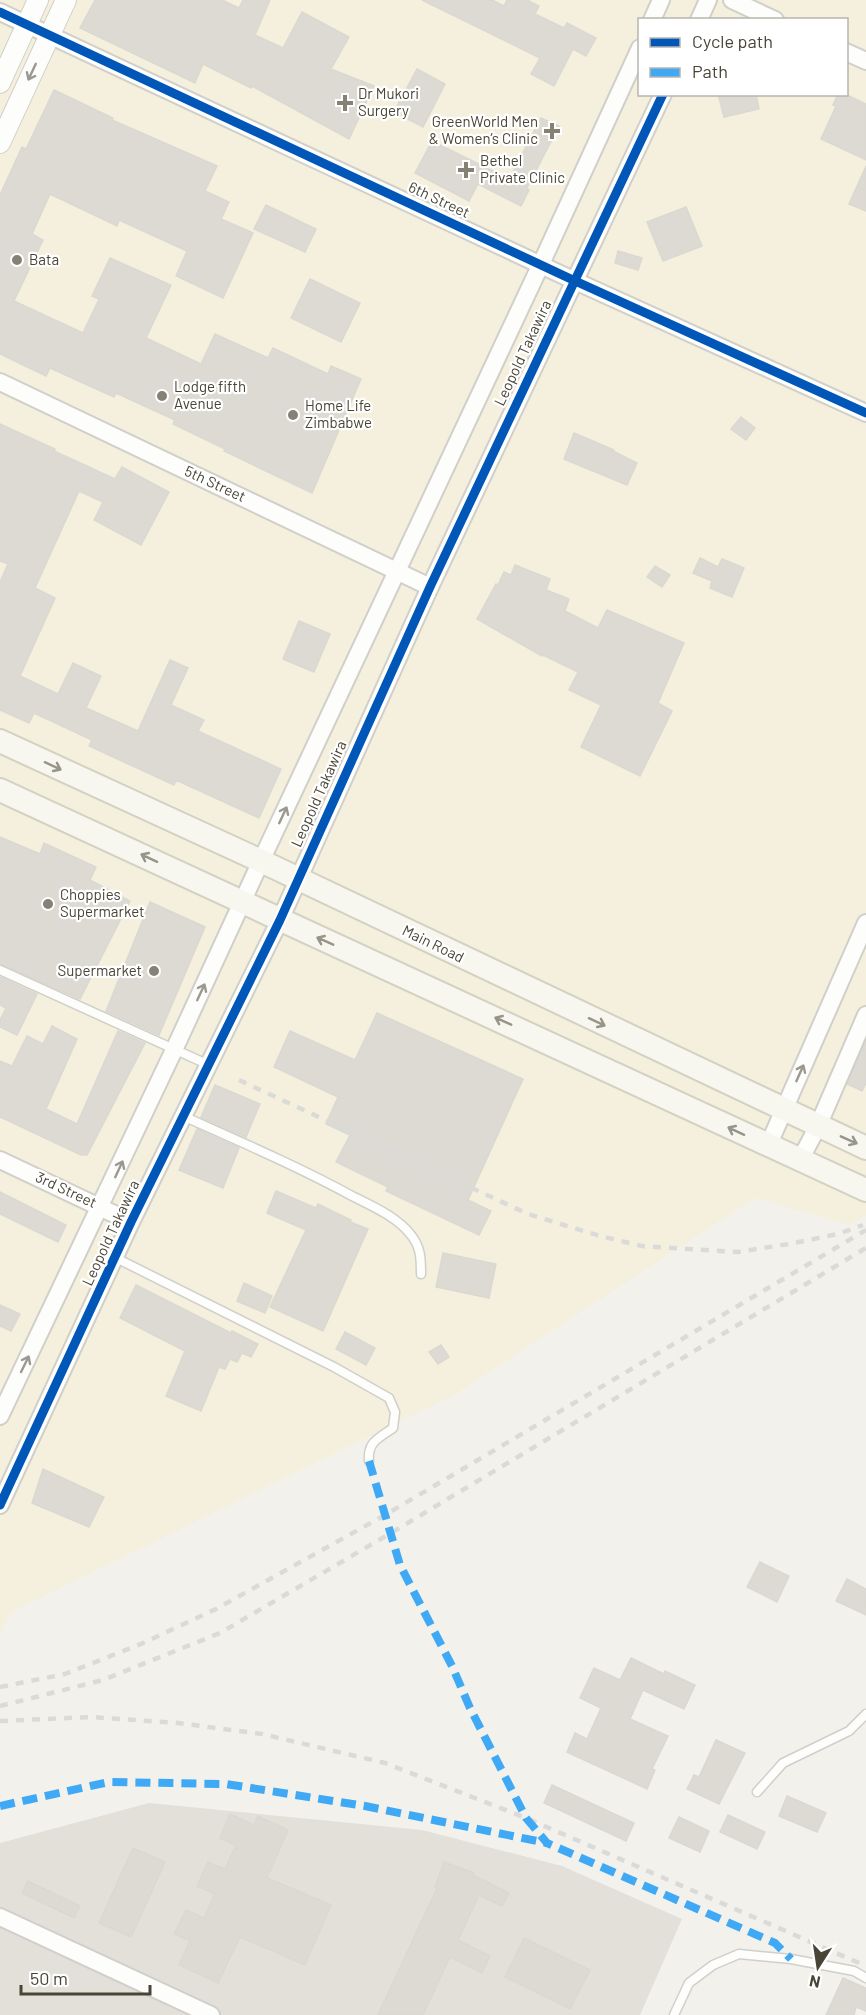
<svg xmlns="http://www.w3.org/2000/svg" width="866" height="2015" viewBox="0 0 866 2015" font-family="Barlow,sans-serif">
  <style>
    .commercial { fill: #f5f0dd; fill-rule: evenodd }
    .industrial { fill: #e2e0d9 }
    .building { fill: #dcdad3; stroke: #dad9d1; stroke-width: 1.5 }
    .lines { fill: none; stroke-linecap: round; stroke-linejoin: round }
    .service-casing { stroke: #d0cfc9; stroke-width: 11 }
    .minor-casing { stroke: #d0cfc9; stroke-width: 20 }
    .tertiary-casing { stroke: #d0cfc9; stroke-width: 22 }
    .secondary-casing { stroke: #d2d1c2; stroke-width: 26 }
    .service { stroke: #fdfdfc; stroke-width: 8 }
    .minor { stroke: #fdfdfc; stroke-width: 16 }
    .tertiary { stroke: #fdfdfc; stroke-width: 20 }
    .secondary { stroke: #f7f6ef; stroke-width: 22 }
    .rail { stroke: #dadad9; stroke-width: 4.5; stroke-dasharray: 8 8; stroke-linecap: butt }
    .quiet { stroke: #3fa9f5; stroke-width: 8; stroke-dasharray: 15 8; stroke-linecap: butt }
    .cycleway-casing { stroke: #fff; stroke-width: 13 }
    .cycleway { stroke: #0057b8; stroke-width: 9 }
    .oneway { stroke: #9a988f }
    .oneway2 { stroke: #979589 }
    .poi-dot { fill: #848175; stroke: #fff; stroke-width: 2 }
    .labels { text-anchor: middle; stroke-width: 4.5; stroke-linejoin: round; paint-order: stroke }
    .poi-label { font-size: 15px; fill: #494536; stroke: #fff; text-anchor: start }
    .street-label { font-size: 15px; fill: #494536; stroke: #fff }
  </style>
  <rect width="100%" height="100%" fill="#f2f1eb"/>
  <path class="commercial" d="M0,0h866v1215l-17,10 -94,-27 -301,197 -443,217 -11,22zM640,20h206v74h-206z"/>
  <polygon class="industrial" points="149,1803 422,1830 562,1866 682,1919 640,2015 0,2015 0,1843"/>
  <g class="building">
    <polygon points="95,0 222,0 239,8 243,0 270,0 255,35 283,48 302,12 349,37 331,69 374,86 349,139 252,86 251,88 203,64 195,83 80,28"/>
    <polygon points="422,0 492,0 504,6 507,0 527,0 539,6 535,14 564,28 567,23 596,38 586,56 573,49 554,86 531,74 540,58"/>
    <polygon points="417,69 445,84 423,127 394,112"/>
    <polygon points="54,90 113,118 112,120 217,166 205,191 229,202 221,219 253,233 223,298 176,276 187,251 119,220 117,226 50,194 32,234 43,240 14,301 83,333 99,299 92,296 110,258 171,285 146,338 201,364 215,334 268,358 273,348 328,374 331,366 361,379 312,493 224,451 225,449 173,424 175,420 116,393 114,397 50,368 46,376 0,354 0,195 22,147 26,149"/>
    <polygon points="718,94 756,94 759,109 724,117"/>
    <polygon points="838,94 845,94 866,104 866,160 821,139 836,106 833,105"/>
    <polygon points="541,118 559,126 527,188 529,190 521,206 478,184 469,201 415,173 432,141 509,179"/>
    <polygon points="866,166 866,211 849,204"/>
    <polygon points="266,205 316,229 305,252 254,229"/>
    <polygon points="686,207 702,246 663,261 647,222"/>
    <polygon points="618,251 642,258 638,270 615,263"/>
    <polygon points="310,279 360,303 341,342 291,318"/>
    <polygon points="741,417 755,428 746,440 731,429"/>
    <polygon points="0,424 55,449 54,451 115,479 122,467 169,492 141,545 94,520 103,502 79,491 35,588 55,598 20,676 58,694 73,663 101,676 86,708 138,731 170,660 188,668 171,705 204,720 198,731 281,769 259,818 176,780 174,785 89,746 92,740 34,713 29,723 0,710 0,582 8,564 0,561"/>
    <polygon points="574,433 614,450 613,451 637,463 627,485 564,459"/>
    <polygon points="700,558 718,567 722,559 744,568 732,597 710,588 712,581 693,573"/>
    <polygon points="515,565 550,579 546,590 569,599 565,611 598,628 607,610 684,643 658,703 672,711 640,776 581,747 601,705 569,690 578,672 543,655 542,656 477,619 496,584 498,585 504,572 511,575"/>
    <polygon points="655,566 670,575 662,587 647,577"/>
    <polygon points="299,621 330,634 314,672 283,659"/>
    <polygon points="0,837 40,854 44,843 96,867 90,880 130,901 80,999 0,964"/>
    <polygon points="150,902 205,927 159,1035 106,1011"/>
    <polygon points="0,977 37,994 17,1035 0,1027 0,1020 6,1008 0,1005"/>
    <polygon points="377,1013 523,1079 468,1200 491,1211 479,1235 386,1191 388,1187 336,1162 350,1135 326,1124 338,1097 274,1067 290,1031 355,1060"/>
    <polygon points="52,1026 77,1039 46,1109 77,1124 118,1031 145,1043 87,1155 81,1155 0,1117 0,1061 12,1066 27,1036 43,1044"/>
    <polygon points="866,1041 866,1083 862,1091 847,1084"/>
    <polygon points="215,1085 260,1104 246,1137 201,1117"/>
    <polygon points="197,1129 239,1148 223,1188 179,1170"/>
    <polygon points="276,1191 316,1208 318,1204 351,1220 350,1222 368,1229 323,1331 270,1307 306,1230 267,1213"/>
    <polygon points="0,1192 66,1225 58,1242 0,1214"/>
    <polygon points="443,1253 496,1264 489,1298 436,1287"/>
    <polygon points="244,1283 272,1296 265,1313 237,1301"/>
    <polygon points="136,1285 231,1333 232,1331 258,1344 251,1357 242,1353 237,1362 230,1359 225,1369 219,1367 201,1411 166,1396 185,1351 120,1318"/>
    <polygon points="0,1305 20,1314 11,1331 0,1326"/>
    <polygon points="345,1332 375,1348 366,1365 336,1349"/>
    <polygon points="441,1345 449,1357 438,1364 429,1352"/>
    <polygon points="43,1469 104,1497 89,1527 32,1503"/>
    <polygon points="760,1562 789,1576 777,1602 747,1587"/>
    <polygon points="847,1579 866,1589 866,1615 836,1601"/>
    <polygon points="631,1658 664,1674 665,1671 695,1685 684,1709 643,1690 630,1719 668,1736 652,1769 655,1770 647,1789 567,1752 575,1733 587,1739 601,1708 580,1698 594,1668 620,1680"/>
    <polygon points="716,1740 745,1753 719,1804 687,1789 694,1775 699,1777"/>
    <polygon points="552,1785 634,1823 626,1841 544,1803"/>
    <polygon points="787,1796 826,1813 817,1832 779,1816"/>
    <polygon points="230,1814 254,1825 258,1816 288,1830 267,1878 331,1905 305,1965 240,1937 218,1983 179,1965 190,1941 174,1934 186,1910 204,1918 215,1894 197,1886 208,1862 225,1869 236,1845 220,1838"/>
    <polygon points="728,1815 765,1832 757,1849 720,1832"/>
    <polygon points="679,1817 709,1831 700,1852 669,1838"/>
    <polygon points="133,1848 165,1862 131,1937 99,1923"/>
    <polygon points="444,1862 474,1873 473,1875 509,1893 502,1906 479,1895 458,1940 490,1956 482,1973 450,1957 423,2015 378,2015 437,1888 435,1887"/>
    <polygon points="28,1881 80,1906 74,1918 22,1893"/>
    <polygon points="524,1938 590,1970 570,2009 505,1977"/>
    <polygon points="843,1978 866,1988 866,2011 856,2007 854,2015 826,2015"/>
  </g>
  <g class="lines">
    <defs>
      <g id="service">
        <polyline points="0,970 209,1065"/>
        <path d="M183,1116c58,26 116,51 171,81 20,10 43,20 57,38 10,12 10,25 10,39"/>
        <path d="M116,1258l218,109 55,31 6,14 -2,16c-14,10 -26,14 -24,33"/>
        <polyline points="757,1792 783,1763 849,1731 866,1714"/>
        <polyline points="674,2015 689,1983 713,1965 739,1954 791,1959 854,1971 866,1978"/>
      </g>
      <g id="minor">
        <polyline points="732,0 775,20"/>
        <polyline points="0,12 573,280 866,413"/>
        <polyline points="652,20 661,0"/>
        <polyline points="699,20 708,0"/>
        <polyline points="846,52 866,61"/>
        <polyline points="0,382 430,587"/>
        <polyline points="768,1146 866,923"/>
        <polyline points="0,1160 131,1222"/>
        <polyline points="800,1160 818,1126 866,1015"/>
        <polyline points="0,1416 174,1050 261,861 541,264 640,48"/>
        <polyline points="0,1505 131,1222 280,920 430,587 663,94"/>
        <polyline points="0,1917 211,2015"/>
      </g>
      <g id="tertiary">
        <polyline points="0,83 38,0"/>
        <polyline points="0,143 66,0"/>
      </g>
      <g id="secondary">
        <polyline points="0,741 261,861 866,1148"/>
        <polyline points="0,790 866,1190"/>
      </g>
    </defs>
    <use href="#service" class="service-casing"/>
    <use href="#minor" class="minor-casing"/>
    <use href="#tertiary" class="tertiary-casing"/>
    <use href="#secondary" class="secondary-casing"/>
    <use href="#service" class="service"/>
    <use href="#minor" class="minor"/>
    <use href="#tertiary" class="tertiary"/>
    <use href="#secondary" class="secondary"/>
    <g class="rail">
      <polyline points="239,1080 528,1214 600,1236 642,1246 738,1252 789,1244 838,1234 863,1225"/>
      <polyline points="0,1687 65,1674 141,1644 216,1609 385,1515 866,1230"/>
      <polyline points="0,1706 103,1680 220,1633 391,1533 866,1248"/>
      <polyline points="0,1721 91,1717 178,1723 262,1734 385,1763 526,1818 866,1966"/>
    </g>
    <g class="quiet">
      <polyline points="369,1461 400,1565 452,1666 470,1708 526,1818 547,1843 775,1943 791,1959"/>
      <polyline points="0,1806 109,1782 226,1784 365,1806 547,1843"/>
    </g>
    <defs>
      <g id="cycleway">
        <polyline points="0,12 573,280 866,413"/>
        <polyline points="0,1505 131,1222 280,920 430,587 663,94"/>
      </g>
    </defs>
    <use href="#cycleway" class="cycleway-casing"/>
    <use href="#cycleway" class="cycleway"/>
  </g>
  <defs><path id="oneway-shaft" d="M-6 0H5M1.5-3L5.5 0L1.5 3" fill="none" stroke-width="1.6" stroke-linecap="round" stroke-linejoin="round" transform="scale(1.5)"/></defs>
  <g class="oneway">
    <use href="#oneway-shaft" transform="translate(32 72) rotate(115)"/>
    <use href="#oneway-shaft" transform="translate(283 815) rotate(-65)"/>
    <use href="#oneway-shaft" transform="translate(201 992) rotate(-65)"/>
    <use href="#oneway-shaft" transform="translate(800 1073) rotate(-66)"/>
    <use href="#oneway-shaft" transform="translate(119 1169) rotate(-65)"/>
    <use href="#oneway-shaft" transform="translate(25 1364) rotate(-64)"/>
  </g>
  <g class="oneway2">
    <use href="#oneway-shaft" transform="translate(53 766) rotate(25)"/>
    <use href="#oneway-shaft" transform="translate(149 858) rotate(-155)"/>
    <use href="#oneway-shaft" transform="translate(325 941) rotate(-156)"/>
    <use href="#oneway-shaft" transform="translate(503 1021) rotate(-156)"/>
    <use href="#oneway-shaft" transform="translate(597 1022) rotate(25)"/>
    <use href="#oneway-shaft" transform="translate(736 1131) rotate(-155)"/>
    <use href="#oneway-shaft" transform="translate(849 1140) rotate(24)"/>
  </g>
  <g class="poi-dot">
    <path d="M342 94h6v6h6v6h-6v6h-6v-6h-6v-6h6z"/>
    <path d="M549 122h6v6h6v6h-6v6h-6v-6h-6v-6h6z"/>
    <path d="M463 161h6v6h6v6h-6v6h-6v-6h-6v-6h6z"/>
    <circle cx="17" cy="260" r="6"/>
    <circle cx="162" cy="396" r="6"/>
    <circle cx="293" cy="415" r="6"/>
    <circle cx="48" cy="904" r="6"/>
    <circle cx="154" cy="971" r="6"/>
  </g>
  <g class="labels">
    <g class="poi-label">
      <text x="358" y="99">Dr Mukori<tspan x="358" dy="17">Surgery</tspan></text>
      <text x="538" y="127" text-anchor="end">GreenWorld Men<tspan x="538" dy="17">&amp; Women’s Clinic</tspan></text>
      <text x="480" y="166">Bethel<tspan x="480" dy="17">Private Clinic</tspan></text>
      <text x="29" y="265">Bata</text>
      <text x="174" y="392">Lodge fifth<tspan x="174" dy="17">Avenue</tspan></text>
      <text x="305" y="411">Home Life<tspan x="305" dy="17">Zimbabwe</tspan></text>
      <text x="60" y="900">Choppies<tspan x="60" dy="17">Supermarket</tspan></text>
      <text x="142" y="976" text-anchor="end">Supermarket</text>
    </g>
    <g class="street-label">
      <text transform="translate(439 200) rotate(25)" y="5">6th Street</text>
      <text transform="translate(523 353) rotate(-65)" y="5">Leopold Takawira</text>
      <text transform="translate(215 484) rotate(25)" y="5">5th Street</text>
      <text transform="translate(319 794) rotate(-66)" y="5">Leopold Takawira</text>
      <text transform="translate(433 944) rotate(26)" y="5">Main Road</text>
      <text transform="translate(66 1190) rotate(25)" y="5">3rd Street</text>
      <text transform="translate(111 1233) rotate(-65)" y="5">Leopold Takawira</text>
    </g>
  </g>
  <rect x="638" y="18" width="210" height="78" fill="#ffffff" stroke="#b6b5af" stroke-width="1.5"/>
  <rect x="650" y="38" width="30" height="9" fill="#0057b8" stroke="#b6b5af" stroke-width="1.5"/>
  <text x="692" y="48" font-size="18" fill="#494536">Cycle path</text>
  <rect x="650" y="68" width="30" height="9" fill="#3fa9f5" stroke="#b6b5af" stroke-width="1.5"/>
  <text x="692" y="78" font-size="18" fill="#494536">Path</text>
  <g transform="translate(818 1967) rotate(192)" stroke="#ffffff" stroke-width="4.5" paint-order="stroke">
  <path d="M0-4.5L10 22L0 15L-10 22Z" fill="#494536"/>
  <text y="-9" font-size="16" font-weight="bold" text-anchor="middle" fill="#494536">N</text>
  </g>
  <path d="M21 1985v9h129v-9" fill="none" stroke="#494536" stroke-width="3"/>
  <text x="30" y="1985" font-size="18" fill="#494536" stroke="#ffffff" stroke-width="4.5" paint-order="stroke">50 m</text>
</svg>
